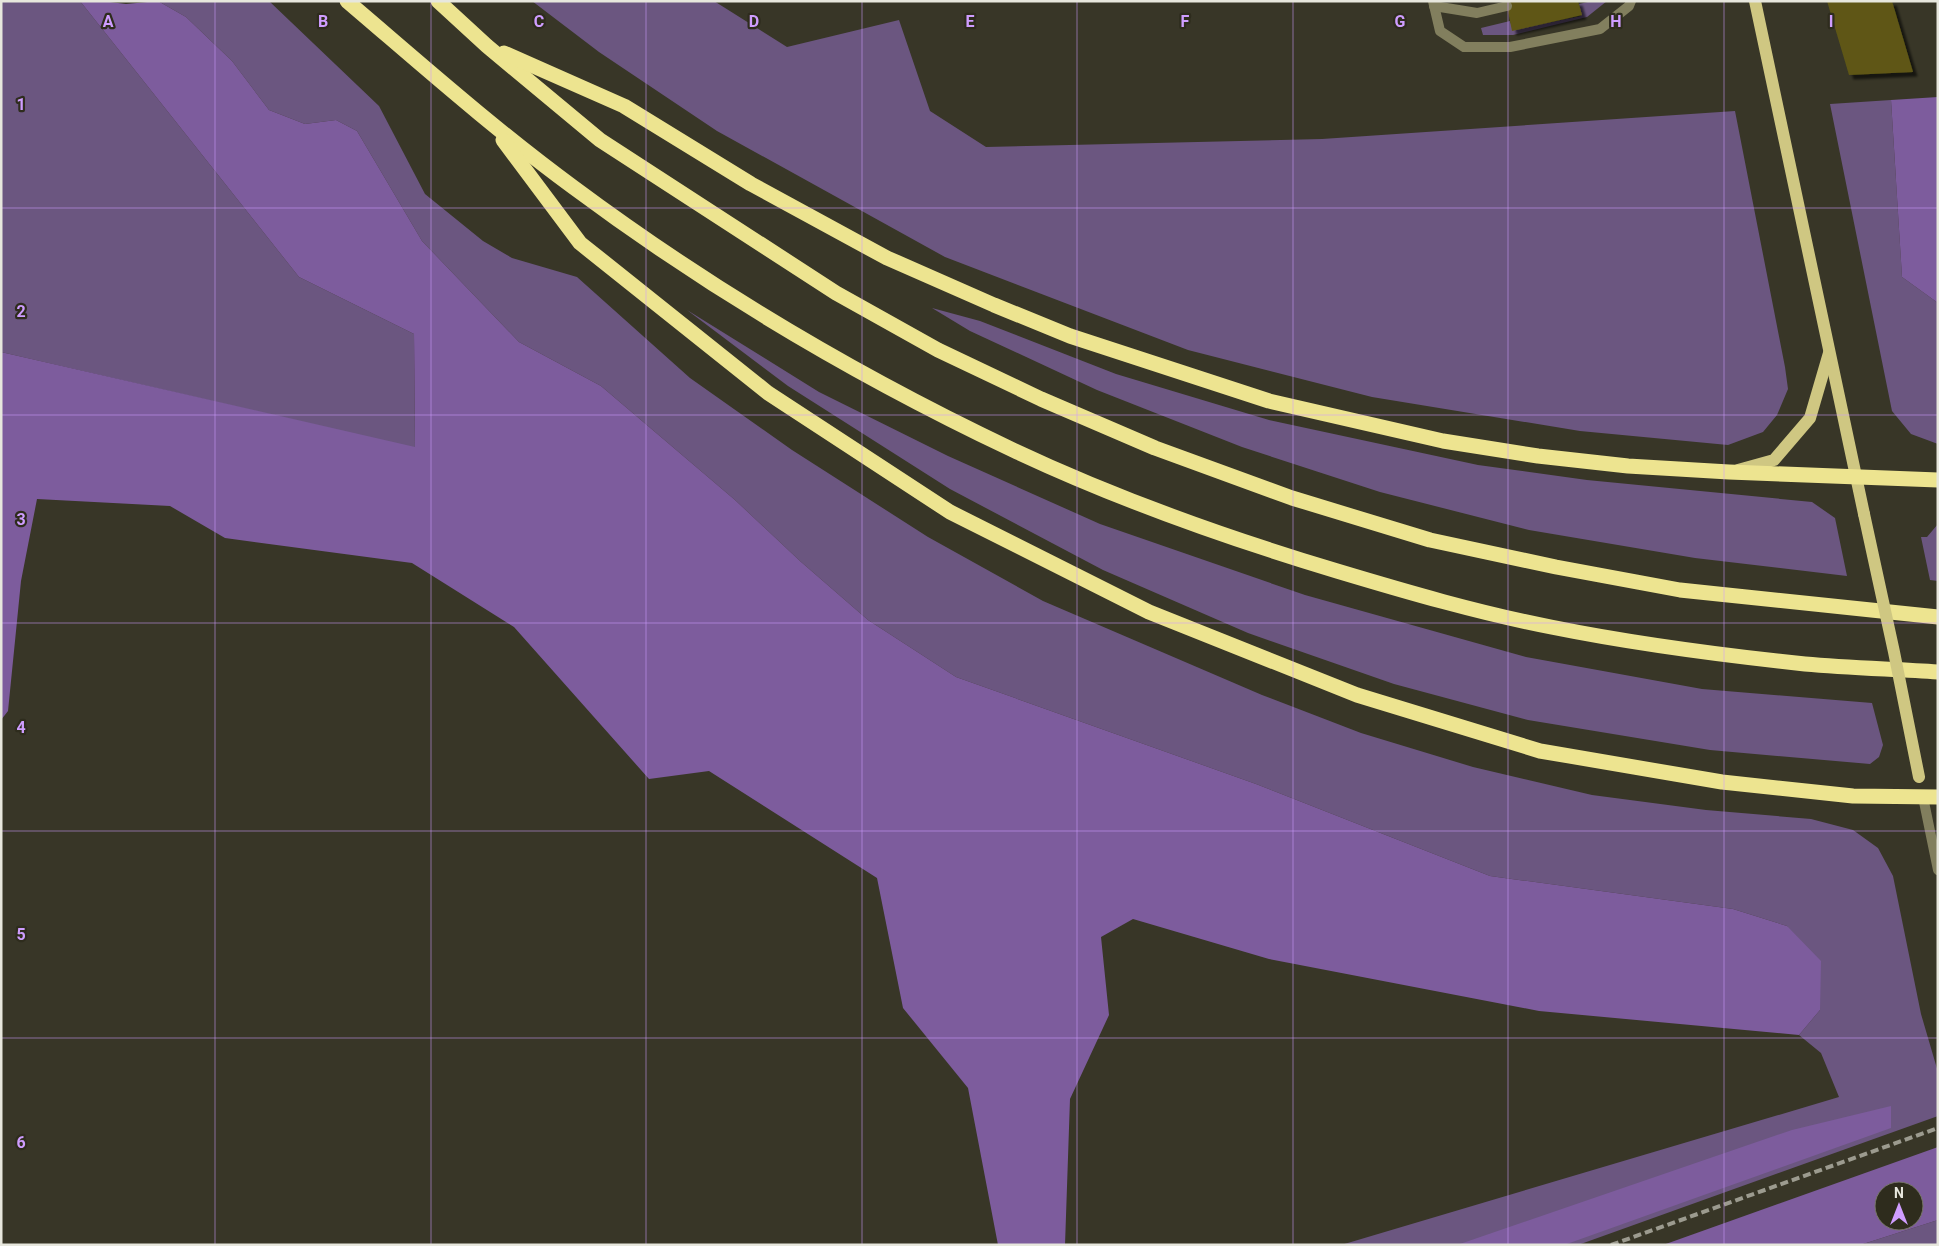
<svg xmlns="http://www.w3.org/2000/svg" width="1939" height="1246" viewBox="0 0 1939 1246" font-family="Roboto,sans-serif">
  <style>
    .green { fill: #6b5680 }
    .forest { fill: #7d5c9d; fill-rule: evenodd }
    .building { fill: #5e5715; filter: url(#shadow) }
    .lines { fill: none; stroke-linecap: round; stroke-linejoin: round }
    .lane { stroke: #827f5e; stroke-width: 10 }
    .street { stroke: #827f5e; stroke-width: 10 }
    .primary { stroke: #cfc782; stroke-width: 12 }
    .highway { stroke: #ede490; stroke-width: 15 }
    .rail { stroke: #9c9b8f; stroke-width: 4; stroke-dasharray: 8 4; stroke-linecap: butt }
    .primary-bridge { stroke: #cfc782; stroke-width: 12 }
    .grid { fill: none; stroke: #cf9dff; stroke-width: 1; stroke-opacity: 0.55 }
    .grid-label { font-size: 16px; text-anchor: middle; font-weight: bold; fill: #cf9dff; stroke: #2e2c1d; stroke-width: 4.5; stroke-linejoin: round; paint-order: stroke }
  </style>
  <defs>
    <filter id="shadow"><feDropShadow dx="4.5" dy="4.5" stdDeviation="1" flood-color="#0009"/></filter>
  </defs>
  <rect width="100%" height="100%" fill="#383627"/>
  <g class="green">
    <polygon points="1,1 80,1 299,277 414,334 415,448 1,352"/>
    <polygon points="158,1 269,1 379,106 425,194 483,241 512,258 577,277 690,378 792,450 928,537 1043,601 1262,695 1361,733 1473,767 1592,795 1706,810 1811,819 1853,830 1878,848 1893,876 1921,1014 1938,1072 1938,1116 1578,1245 1341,1245 1839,1097 1821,1053 1799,1035 1820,1010 1787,926 1733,909 1490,876 1256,784 956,677 868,620 800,561 735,500 601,386 519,342 422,241 357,131 336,120 305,124 269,110 232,61 186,17"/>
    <polygon points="532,1 714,1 787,47 899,20 930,111 986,147 1322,139 1735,111 1785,367 1788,389 1777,415 1763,432 1728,445 1580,431 1372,397 1188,350 945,257 717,131 599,52"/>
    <polygon points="1592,1 1607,1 1587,17 1513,35 1483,35 1481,28 1510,21 1513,30 1581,16 1579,4"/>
    <polygon points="1891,100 1902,277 1938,303 1938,444 1911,434 1892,411 1830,104"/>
    <polygon points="932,308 980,321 1116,374 1269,420 1478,465 1587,480 1812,502 1835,518 1847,576 1695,558 1529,530 1380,492 1242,447 1097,390 970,331"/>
    <polygon points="687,310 819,392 948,456 1100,524 1305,595 1526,657 1702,689 1872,703 1883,745 1879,757 1870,764 1710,750 1528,720 1394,684 1248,633 1103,570 950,489 788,386"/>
    <polygon points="1938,524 1938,581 1930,580 1921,537 1927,537"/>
    <polygon points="1938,1220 1938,1245 1860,1245"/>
  </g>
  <g class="forest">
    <polygon points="80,1 102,1 126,4 158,1 186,17 232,61 269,110 305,124 336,120 357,131 422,241 519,342 601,386 735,500 800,561 868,620 956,677 1256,784 1490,876 1733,909 1787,926 1821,961 1820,1010 1799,1035 1539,1011 1269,959 1133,919 1101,937 1109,1015 1070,1099 1065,1245 998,1245 968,1088 903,1008 877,878 709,771 649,779 514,627 412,563 225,538 170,506 37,499 21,581 8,711 1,720 1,352 415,447 414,334 299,277"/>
    <polygon points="1938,97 1938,303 1902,277 1891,100"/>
    <polygon points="1891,1106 1891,1128 1564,1245 1457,1245 1792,1130"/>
    <path d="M1938,1147v73l-78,25h-197zM1884,1191h30v30h-30z"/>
  </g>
  <g class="building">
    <polygon points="1506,1 1578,1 1582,15 1512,31"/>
    <polygon points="1827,1 1892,1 1913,72 1849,75"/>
  </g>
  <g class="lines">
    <g class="lane">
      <polyline points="1433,1 1440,31 1464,47 1510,47 1600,29 1629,6 1631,1"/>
      <polyline points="1434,6 1477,13 1507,6"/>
    </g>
    <polyline class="street" points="1923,797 1938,870"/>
    <g class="primary">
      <polyline points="1755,1 1864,514"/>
      <polyline points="1738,470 1774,460 1810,418 1829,353"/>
    </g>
    <g class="highway">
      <path d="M347,1c74,63 147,128 226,186 137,102 286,190 440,263 104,49 214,88 324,121 70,21 142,42 214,56 84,17 169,28 254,37 44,4 89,5 133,8"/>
      <polyline points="438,1 487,46 600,140 836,293 938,350 1041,399 1155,448 1292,498 1430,540 1556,567 1680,590 1938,617"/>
      <polyline points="504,53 624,106 751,184 887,258 994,305 1070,336 1269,401 1443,441 1538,456 1628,466 1729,472 1938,480"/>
      <polyline points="503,140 580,243 768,393 950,512 1149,612 1357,695 1540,751 1722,782 1853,796 1938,797"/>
    </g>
    <polyline class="rail" points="1611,1245 1938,1128"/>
    <polyline class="primary-bridge" points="1864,514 1894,652 1919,777"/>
  </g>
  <path class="grid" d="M215,1v1244M431,1v1244M646,1v1244M862,1v1244M1077,1v1244M1293,1v1244M1508,1v1244M1724,1v1244M1,208h1937M1,415h1937M1,623h1937M1,831h1937M1,1038h1937"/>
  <g class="grid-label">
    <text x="108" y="27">A</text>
    <text x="323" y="27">B</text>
    <text x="539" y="27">C</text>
    <text x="754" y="27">D</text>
    <text x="970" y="27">E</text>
    <text x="1185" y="27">F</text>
    <text x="1400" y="27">G</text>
    <text x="1616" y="27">H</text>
    <text x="1831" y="27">I</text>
    <text x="21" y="110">1</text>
    <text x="21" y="317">2</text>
    <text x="21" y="525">3</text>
    <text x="21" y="733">4</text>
    <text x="21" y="940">5</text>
    <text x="21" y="1148">6</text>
  </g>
  <rect width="1939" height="1246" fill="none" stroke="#e7e7dd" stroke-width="5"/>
  <g transform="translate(1899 1206)"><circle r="24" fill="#2e2c1d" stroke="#78776a"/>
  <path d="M0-4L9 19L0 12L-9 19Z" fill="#cf9dff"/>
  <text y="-8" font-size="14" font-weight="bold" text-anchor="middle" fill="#e7e7dd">N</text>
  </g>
</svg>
